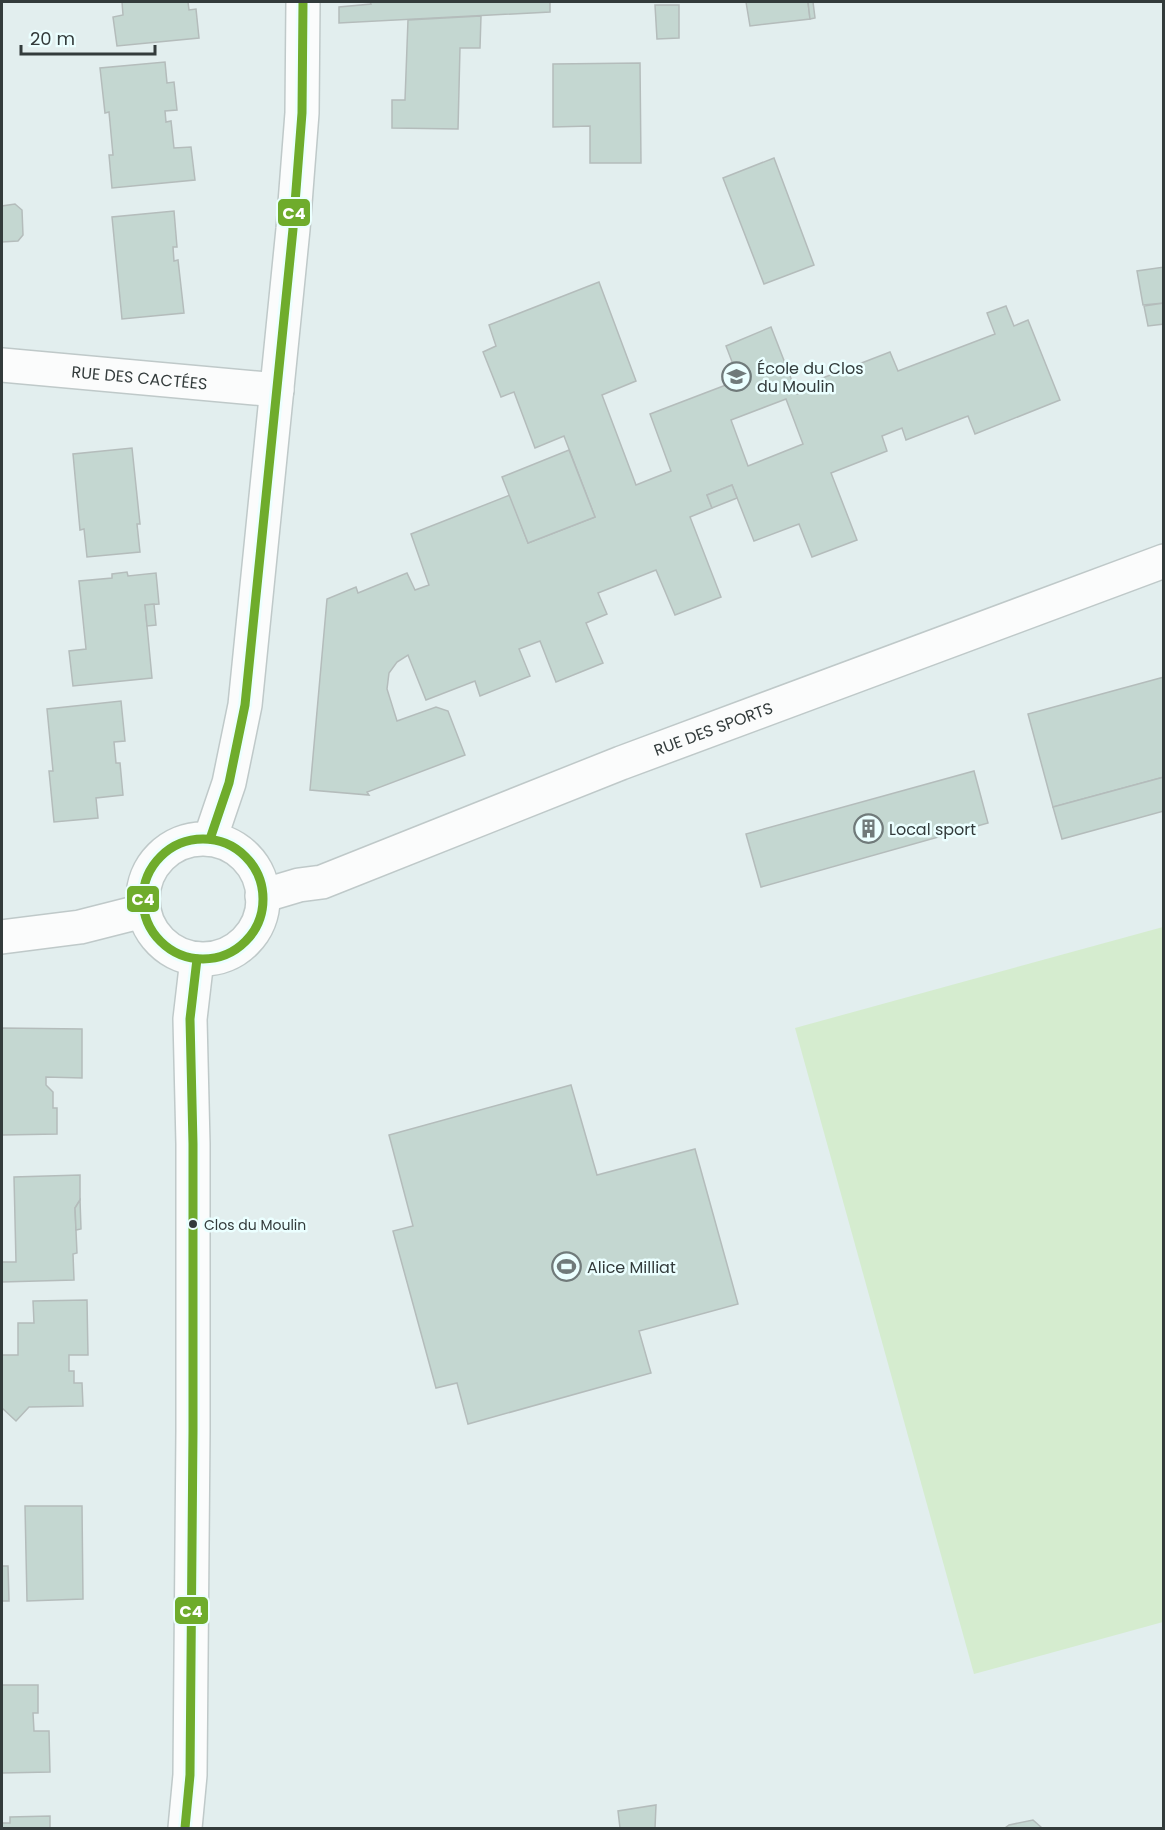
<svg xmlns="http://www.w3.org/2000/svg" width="1165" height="1830" viewBox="0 0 1165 1830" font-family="Poppins,sans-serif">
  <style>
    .green { fill: #d5eccf }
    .building { fill: #c4d7d1; stroke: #b4bcbb; stroke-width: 1.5; fill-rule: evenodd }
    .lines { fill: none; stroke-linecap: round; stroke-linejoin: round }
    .minor-casing { stroke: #bfc9c9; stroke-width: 36 }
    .minor { stroke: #fbfcfc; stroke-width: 33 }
    .bus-1-casing { stroke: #ebffff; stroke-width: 14 }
    .bus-1 { stroke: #6fac2c; stroke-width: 9 }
    .bus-dot { fill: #333b3b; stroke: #ebffff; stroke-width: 2 }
    .labels { text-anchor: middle; stroke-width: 5; stroke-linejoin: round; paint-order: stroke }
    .bus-label { font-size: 14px; fill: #333b3b; stroke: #ebffff; text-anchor: start }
    .poi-label { font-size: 16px; fill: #333b3b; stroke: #ebffff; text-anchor: start }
    .street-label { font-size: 16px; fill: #333b3b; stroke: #ebffff }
    .line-badge { stroke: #ebffff; stroke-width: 2 }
    .badge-label { font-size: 16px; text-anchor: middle; font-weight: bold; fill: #fff }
  </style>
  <rect width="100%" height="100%" fill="#e2eeee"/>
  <polygon class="green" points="1163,927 1163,1622 974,1674 795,1028"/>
  <g class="building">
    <polygon points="122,2 188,2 189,10 196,9 199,38 117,46 113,17 123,15"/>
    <polygon points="370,2 550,2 550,12 339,23 339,7 371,4"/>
    <polygon points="746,2 808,2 810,19 750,26"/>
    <polygon points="808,2 813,2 815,18 810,19"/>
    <polygon points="655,5 679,5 679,38 657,39"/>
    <polygon points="481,16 480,48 460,48 458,129 392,128 392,100 405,100 408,20"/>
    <polygon points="165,62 167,83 174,82 177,110 165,111 166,122 171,121 174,148 191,147 195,180 112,188 109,155 113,155 109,112 105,113 100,68"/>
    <polygon points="640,63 641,163 590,163 590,126 553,127 553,64"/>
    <polygon points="774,158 814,265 764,284 723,178"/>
    <polygon points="15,204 22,210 23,235 18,241 2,242 2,206"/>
    <polygon points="174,211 177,247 173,247 174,261 178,260 184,313 122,319 112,217"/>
    <polygon points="1164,267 1164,303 1143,305 1137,271"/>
    <path d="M599,282l37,99 -34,14 34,90 35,-14 -21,-57 89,-34 -13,-34 45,-19 26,67 25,-9 -2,-6 70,-27 8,19 97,-37 -8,-21 19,-7 8,20 14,-6 32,80 -85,34 -7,-18 -62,24 -4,-12 -20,8 5,15 -56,22 26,67 -45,17 -13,-33 -45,17 -22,-56 -25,10 5,13 -22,9 31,80 -46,18 -19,-45 -58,23 9,21 -21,9 17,40 -47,19 -16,-41 -21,8 11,27 -50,20 -5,-15 -49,19 -18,-45 -11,7 -8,11 -2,16 10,32 39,-14 12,4 17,44 -98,37 2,3 -59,-5 17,-191 29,-12 2,6 49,-20 8,17 14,-5 -18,-51 99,-39 18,48 67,-26 -31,-81 -29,12 -21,-56 -13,5 -18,-45 13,-6 -7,-21zM786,399l17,45 -55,22 -17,-46z"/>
    <polygon points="1164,303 1164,324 1148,326 1144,306"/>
    <polygon points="132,448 140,524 137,524 140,552 87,557 84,529 80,530 73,454"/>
    <polygon points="569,450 595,517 528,543 502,477"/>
    <polygon points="732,485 737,498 712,508 707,495"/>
    <polygon points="127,572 128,576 156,573 159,604 145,605 152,678 73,686 69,651 86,649 79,581 112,578 112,574"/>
    <polygon points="154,604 156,625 147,626 145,605"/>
    <polygon points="1164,677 1164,777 1053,807 1028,714"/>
    <polygon points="121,701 125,741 114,742 116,763 120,763 123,795 96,798 98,818 54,822 49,771 53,771 47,709"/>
    <polygon points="974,771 988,823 761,887 746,834"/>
    <polygon points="1164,777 1164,811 1062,839 1053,807"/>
    <polygon points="2,1028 82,1029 82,1078 46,1077 46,1085 53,1092 53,1108 57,1108 57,1134 2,1135"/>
    <polygon points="571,1085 597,1175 695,1149 738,1304 639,1331 651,1373 468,1424 457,1383 436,1388 393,1231 413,1226 389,1135"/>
    <polygon points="80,1175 80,1200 75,1208 77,1253 73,1254 74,1280 2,1282 2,1262 16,1262 14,1177"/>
    <polygon points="80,1200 81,1229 76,1230 75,1208"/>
    <polygon points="87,1300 88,1355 69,1355 69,1371 74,1371 74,1383 82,1383 83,1406 29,1407 16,1421 2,1408 2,1355 18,1355 18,1323 34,1323 33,1301"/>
    <polygon points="25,1506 82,1506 83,1599 27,1601"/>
    <polygon points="2,1566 8,1566 9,1601 2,1601"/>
    <polygon points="2,1685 38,1685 38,1713 33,1713 34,1731 49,1731 50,1772 2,1773"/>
    <polygon points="656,1805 655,1828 620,1828 618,1811"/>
    <polygon points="50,1816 50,1828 2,1828 2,1823 10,1823 10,1817"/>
    <polygon points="1033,1820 1042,1828 1005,1828 1009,1825"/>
  </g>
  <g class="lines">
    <defs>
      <g id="minor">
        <path id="s1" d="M2,365l275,25"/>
        <circle cx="203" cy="899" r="60"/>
        <polyline points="210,839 229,783 245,705 293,229 302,113 303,2"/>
        <path id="s2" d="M262,896l37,-11 23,-3 299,-119 543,-202"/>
        <polyline points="2,937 80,927 143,911"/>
        <polyline points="185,1828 190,1775 193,1431 193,1144 190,1019 197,959"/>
      </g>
    </defs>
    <use href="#minor" class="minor-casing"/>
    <use href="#minor" class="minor"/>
    <defs>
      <g id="bus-1">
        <circle cx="203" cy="899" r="60"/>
        <polyline points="210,839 229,783 245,705 293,229 302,113 303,2"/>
        <polyline points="185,1828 190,1775 193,1431 193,1144 190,1019 197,959"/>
      </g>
    </defs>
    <use href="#bus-1" class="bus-1-casing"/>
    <use href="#bus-1" class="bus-1"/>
  </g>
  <defs>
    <symbol id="school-ring" viewBox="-11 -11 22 22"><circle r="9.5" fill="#ebffff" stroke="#707a7a" stroke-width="1.5"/><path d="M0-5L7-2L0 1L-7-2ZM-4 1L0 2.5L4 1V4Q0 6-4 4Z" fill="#707a7a"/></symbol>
    <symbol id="building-ring" viewBox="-11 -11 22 22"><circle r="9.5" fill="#ebffff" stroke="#707a7a" stroke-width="1.5"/><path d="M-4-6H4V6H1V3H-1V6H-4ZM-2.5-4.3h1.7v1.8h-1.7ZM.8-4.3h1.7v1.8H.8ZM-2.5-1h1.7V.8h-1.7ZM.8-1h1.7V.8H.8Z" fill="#707a7a"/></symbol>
    <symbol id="stadium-ring" viewBox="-11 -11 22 22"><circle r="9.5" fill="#ebffff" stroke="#707a7a" stroke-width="1.5"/><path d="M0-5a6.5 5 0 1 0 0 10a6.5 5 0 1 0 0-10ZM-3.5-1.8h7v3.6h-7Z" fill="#707a7a"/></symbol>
  </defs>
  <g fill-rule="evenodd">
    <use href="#school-ring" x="720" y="360" width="33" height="33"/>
    <use href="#building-ring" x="852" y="812" width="33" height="33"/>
    <use href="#stadium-ring" x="550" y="1250" width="33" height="33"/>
  </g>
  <circle class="bus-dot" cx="193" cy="1224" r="5"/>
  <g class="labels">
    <g class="bus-label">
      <text x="204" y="1230">Clos du Moulin</text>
    </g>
    <g class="poi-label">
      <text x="757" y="374">École du Clos<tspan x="757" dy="18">du Moulin</tspan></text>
      <text x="889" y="835">Local sport</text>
      <text x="587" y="1273">Alice Milliat</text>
    </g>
    <g class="street-label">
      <text dy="6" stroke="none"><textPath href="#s1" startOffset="138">RUE DES CACTÉES</textPath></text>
      <text dy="6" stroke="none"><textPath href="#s2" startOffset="482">RUE DES SPORTS</textPath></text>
    </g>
  </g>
  <g class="line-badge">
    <rect x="277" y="198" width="34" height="29" rx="6" fill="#6fac2c"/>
    <rect x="126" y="885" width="34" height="28" rx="6" fill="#6fac2c"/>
    <rect x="174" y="1596" width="35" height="29" rx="6" fill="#6fac2c"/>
  </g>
  <g class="badge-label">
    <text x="294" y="219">C4</text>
    <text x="143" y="905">C4</text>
    <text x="191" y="1617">C4</text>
  </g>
  <rect width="1165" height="1830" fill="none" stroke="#333b3b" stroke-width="6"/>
  <path d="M21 45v9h134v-9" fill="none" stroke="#333b3b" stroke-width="3"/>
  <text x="30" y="45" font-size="18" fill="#333b3b" stroke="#ebffff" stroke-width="4.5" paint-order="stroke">20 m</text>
</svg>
